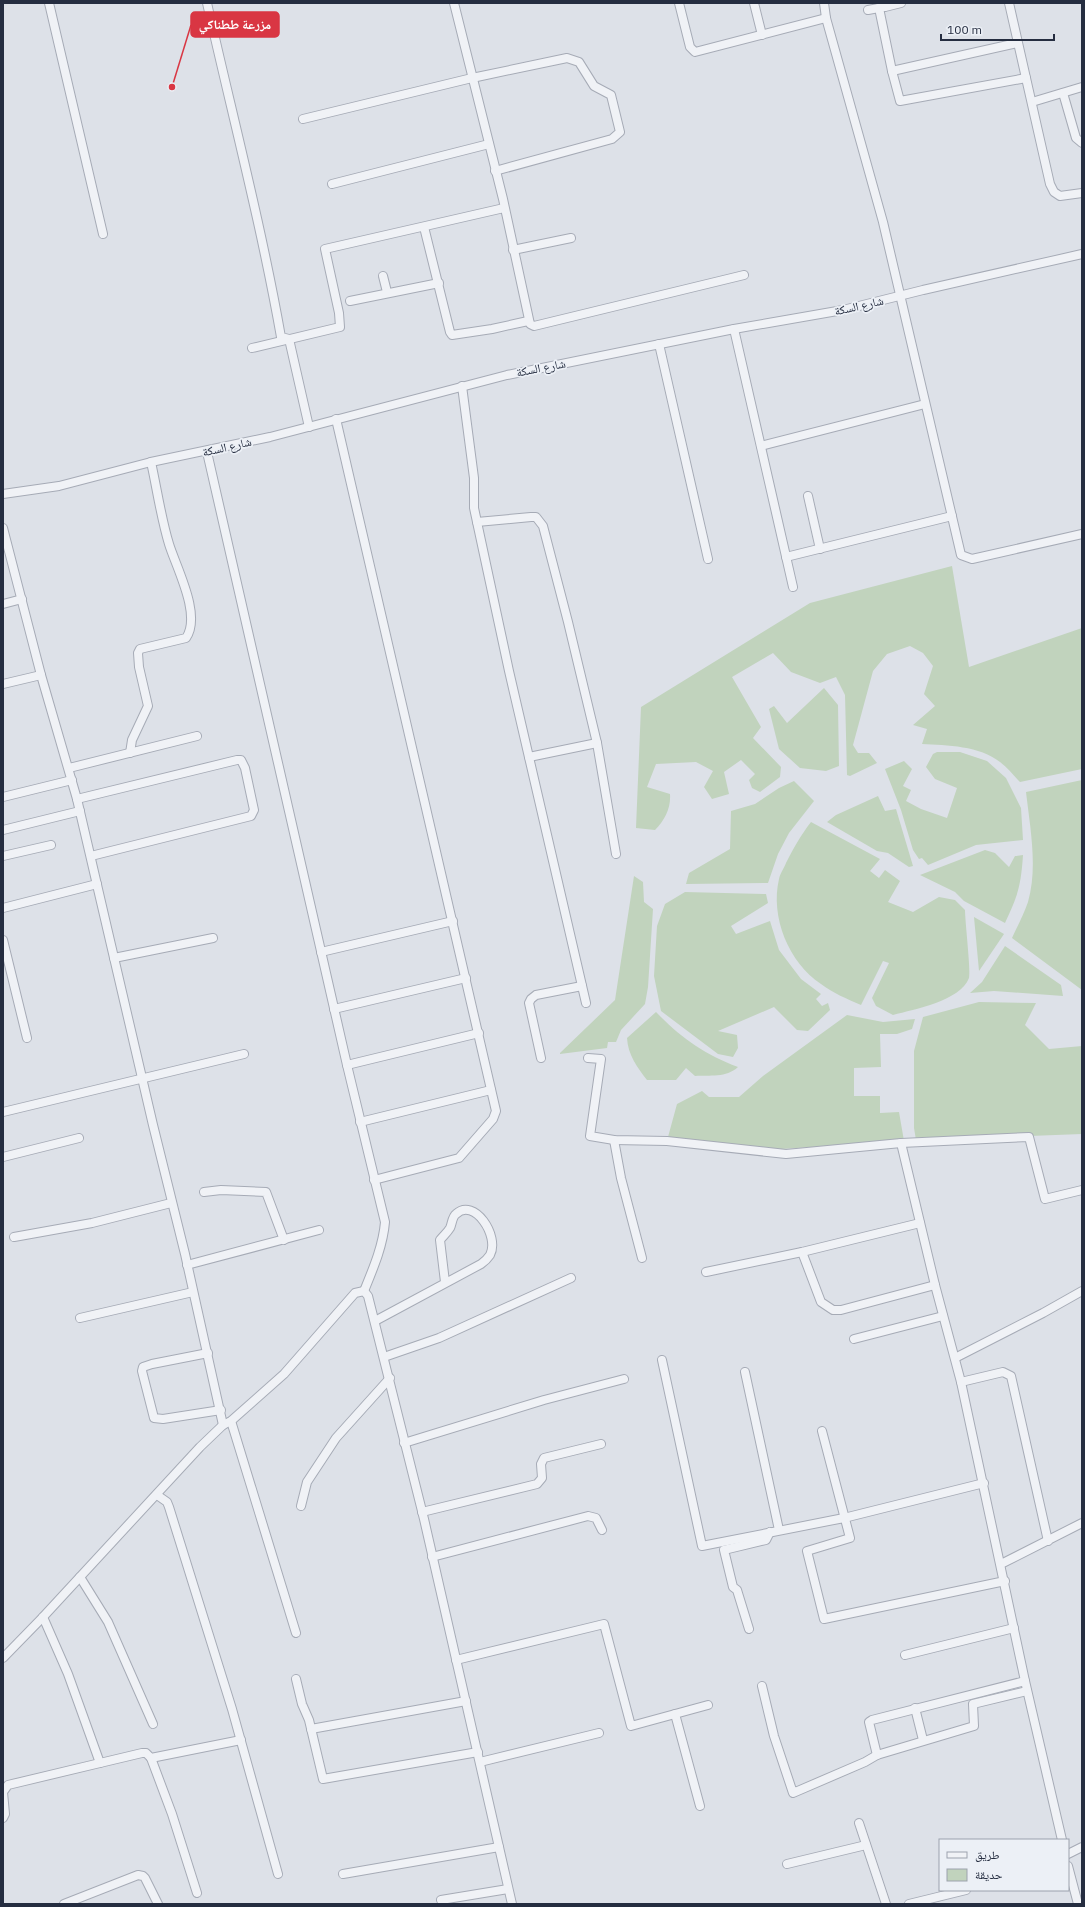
<svg xmlns="http://www.w3.org/2000/svg" width="1085" height="1907" viewBox="0 0 1085 1907" font-family="'IBM Plex Sans','Noto Naskh Arabic',sans-serif">
  <style>
    .green { fill: #c1d3bd }
    .lines { fill: none; stroke-linecap: round; stroke-linejoin: round }
    .minor-casing { stroke: #a6abb6; stroke-width: 10 }
    .minor { stroke: #f0f2f6; stroke-width: 8 }
    .labels { text-anchor: middle; stroke-width: 3.5; stroke-linejoin: round; paint-order: stroke }
    .street-label { font-size: 12px; fill: #252d40; stroke: #ecf0f6 }
    .leader { fill: none; stroke: #d93643; stroke-width: 1.5 }
    .callout-dot { fill: #d93643; stroke: #ecf0f6; stroke-width: 1.5 }
    .callout { fill: #d93643; stroke: #d93643; stroke-width: 1.5 }
    .callout-label { font-size: 13px; text-anchor: middle; font-weight: bold; fill: #fff }
  </style>
  <rect width="100%" height="100%" fill="#dde1e8"/>
  <g class="green">
    <path d="M952,566l17,101 113,-39v141l-62,13c-6,-6 -12,-14 -20,-20 -20,-16 -53,-17 -78,-18l5,-15 -14,-4 22,-19 -11,-12 9,-28 -10,-13 -13,-7 -23,8 -14,17 -20,74 5,8h11l8,10 -27,13 -3,-1 -2,-80 -9,-18 -16,6 -29,-11 -18,-19 -41,24 29,50 -8,11 28,29 -1,10 -20,15 -8,-4 -3,-8 6,-6 -14,-14 -17,12 5,22 -17,5 -8,-12 9,-16 -17,-9 -40,2 -9,23 23,7c1,14 -5,26 -15,36l-19,-2 5,-121 169,-104z"/>
    <polygon points="824,688 838,705 839,766 826,771 800,768 779,749 769,709 774,706 787,723"/>
    <polygon points="937,752 960,752 987,761 1006,778 1021,808 1023,840 976,845 928,865 922,858 919,859 913,850 901,810 885,769 904,761 912,769 903,786 911,790 906,801 921,809 947,818 957,788 935,779 926,767 933,754"/>
    <path d="M1082,780v210l-70,-52c5,-11 12,-24 16,-36 10,-35 2,-75 -2,-110z"/>
    <polygon points="794,781 814,801 789,833 778,854 768,883 686,884 689,873 730,849 731,811 755,804 779,788"/>
    <polygon points="878,796 885,811 896,809 913,866 909,867 888,853 877,851 827,822 836,815"/>
    <path d="M811,822l69,37 -10,12 9,7 6,-8 15,11 -12,21 25,10 26,-15 16,3 10,10c0,11 6,62 4,68 -9,23 -54,31 -76,37l-17,-9 -4,-8 17,-35 -6,-2 -22,44c-14,-6 -28,-12 -40,-21 -32,-21 -51,-67 -42,-105 1,-5 5,-11 7,-16 8,-16 15,-28 25,-41z"/>
    <path d="M985,850l10,3 14,14 6,-11 8,-1c-2,30 -5,41 -18,68l-41,-22 -9,-9 -35,-17z"/>
    <polygon points="634,876 643,882 644,902 653,909 648,987 645,1004 621,1030 616,1042 608,1042 607,1048 560,1054 560,1053 615,1000"/>
    <polygon points="685,892 766,894 768,903 731,926 736,934 770,921 779,950 801,979 821,994 816,999 822,1006 828,1003 830,1010 808,1031 797,1030 774,1007 718,1031 737,1035 738,1048 733,1057 718,1054 661,1011 654,976 657,926 665,904"/>
    <polygon points="974,917 1004,934 979,971"/>
    <polygon points="1005,946 1061,985 1063,996 994,991 970,993 982,982"/>
    <polygon points="979,1002 1036,1003 1025,1025 1049,1049 1082,1046 1082,1134 916,1140 914,1128 914,1051 923,1017"/>
    <path d="M656,1012c25,26 48,42 82,55 -12,11 -28,8 -43,9l-9,-8 -10,12h-29c-10,-13 -19,-25 -20,-42z"/>
    <polygon points="847,1015 883,1022 915,1019 912,1029 897,1034 880,1034 881,1067 854,1068 854,1096 880,1096 880,1113 899,1112 904,1141 781,1149 668,1137 677,1104 702,1091 709,1097 739,1097 763,1076"/>
  </g>
  <g class="lines">
    <defs>
      <g id="minor">
        <polyline points="49,3 103,234"/>
        <path d="M207,3c25,111 54,221 74,334l8,2 20,88"/>
        <polyline points="454,3 503,199 530,324 534,326 744,275"/>
        <polyline points="679,3 690,47 695,52 826,18"/>
        <polyline points="754,3 762,35"/>
        <polyline points="824,3 826,18 883,222 961,555 972,559 1082,534"/>
        <polyline points="884,3 885,7 901,3"/>
        <polyline points="1009,3 1050,184 1054,192 1060,196 1082,193"/>
        <polyline points="879,8 892,71 900,101 1026,78"/>
        <polyline points="868,10 884,7"/>
        <polyline points="892,71 1017,43"/>
        <polyline points="1063,93 1076,138 1082,143"/>
        <polyline points="1032,102 1082,87"/>
        <polyline points="303,119 472,78 567,58 579,62 594,86 611,95 620,132 612,139 495,171"/>
        <polyline points="332,184 489,144"/>
        <polyline points="424,227 450,332 452,335 492,329 528,321"/>
        <polyline points="513,250 571,238"/>
        <polyline points="383,276 387,292"/>
        <polyline points="350,301 439,283"/>
        <polyline points="734,329 793,587"/>
        <polyline points="659,344 708,559"/>
        <polyline points="252,348 340,327 339,313 325,249 504,208"/>
        <polyline points="462,386 474,478 474,508 477,522 509,671 586,1003"/>
        <polyline points="336,419 496,1111 493,1119 459,1158 374,1180"/>
        <polyline points="761,446 925,404"/>
        <path d="M207,452l140,613 38,157c-2,24 -12,47 -21,69"/>
        <polyline points="3,494 59,486 151,462 270,437 507,375 734,329 843,310 923,290 1082,254"/>
        <polyline points="808,496 820,549"/>
        <polyline points="477,522 531,517 536,517 543,526 568,622 597,743 616,854"/>
        <polyline points="3,528 41,675 77,799 153,1125 185,1254 223,1425"/>
        <polyline points="786,557 952,516"/>
        <polyline points="3,604 22,599"/>
        <polyline points="3,684 41,675"/>
        <path d="M130,753l2,-13 16,-34 -9,-39 -1,-14 2,-4 46,-11c16,-23 -10,-71 -17,-94 -8,-26 -12,-55 -18,-82"/>
        <polyline points="529,757 597,743"/>
        <polyline points="69,768 197,736"/>
        <polyline points="3,797 72,780"/>
        <polyline points="77,799 237,760 241,760 245,768 254,810 251,816 91,856"/>
        <polyline points="3,830 80,811"/>
        <polyline points="3,856 51,845"/>
        <polyline points="3,908 97,884"/>
        <polyline points="3,940 27,1038"/>
        <polyline points="321,952 453,921"/>
        <polyline points="114,958 213,938"/>
        <polyline points="334,1009 466,978"/>
        <polyline points="541,1058 529,1003 531,999 536,995 582,986"/>
        <polyline points="588,1058 601,1059 590,1136 614,1140 667,1141 786,1154 901,1143 1029,1137 1045,1199 1082,1190"/>
        <polyline points="347,1065 479,1033"/>
        <polyline points="3,1112 244,1054"/>
        <polyline points="360,1122 491,1090"/>
        <polyline points="614,1140 621,1178 642,1258"/>
        <polyline points="901,1143 935,1285 961,1382 1025,1681 1062,1840"/>
        <polyline points="3,1157 79,1138"/>
        <polyline points="204,1192 221,1190 266,1192 284,1240"/>
        <polyline points="14,1237 92,1223 171,1203"/>
        <polyline points="802,1252 821,1302 833,1310 841,1310 935,1285"/>
        <polyline points="187,1265 319,1230"/>
        <polyline points="706,1272 802,1252 920,1223"/>
        <polyline points="364,1291 368,1296 424,1519 512,1904"/>
        <polyline points="80,1318 193,1292"/>
        <path d="M375,1321l106,-57c3,-2 7,-6 9,-9 10,-19 -16,-58 -34,-41 -4,3 -4,10 -6,14 -3,5 -7,8 -10,12l5,42"/>
        <polyline points="854,1339 943,1316"/>
        <polyline points="208,1353 152,1364 143,1367 142,1371 154,1418 163,1419 221,1410"/>
        <polyline points="384,1357 439,1338 571,1278"/>
        <polyline points="955,1358 1043,1313 1082,1291"/>
        <polyline points="662,1360 702,1546 844,1518 984,1483"/>
        <polyline points="745,1372 779,1530"/>
        <polyline points="961,1382 1003,1372 1011,1376 1048,1541"/>
        <polyline points="231,1421 296,1633"/>
        <polyline points="822,1431 850,1538 807,1551 824,1619 1005,1581"/>
        <polyline points="404,1443 544,1400 624,1379"/>
        <polyline points="157,1495 167,1502 169,1507 232,1709 278,1874"/>
        <polyline points="301,1506 307,1482 336,1438 390,1378"/>
        <polyline points="422,1512 537,1484 542,1478 541,1464 544,1458 601,1444"/>
        <polyline points="432,1557 588,1516 596,1518 602,1530"/>
        <polyline points="1001,1564 1082,1523"/>
        <polyline points="80,1577 108,1622 153,1724"/>
        <polyline points="43,1617 68,1674 100,1763 142,1753 146,1753 151,1758 241,1740"/>
        <polyline points="749,1629 737,1590 733,1587 724,1550 766,1540 770,1532"/>
        <polyline points="905,1655 1014,1628"/>
        <polyline points="3,1658 43,1617 200,1447 223,1425 231,1421 284,1374 355,1293 364,1291"/>
        <polyline points="456,1660 604,1624 631,1726 708,1705"/>
        <polyline points="296,1679 302,1704 309,1720 323,1779 478,1752"/>
        <polyline points="762,1686 774,1736 793,1793 865,1762 877,1755 974,1726 973,1704 1027,1691"/>
        <polyline points="915,1708 923,1740"/>
        <polyline points="675,1714 700,1806"/>
        <polyline points="311,1729 466,1701"/>
        <polyline points="877,1755 869,1722 872,1720 1025,1681"/>
        <polyline points="151,1758 172,1814 197,1893"/>
        <polyline points="480,1762 599,1733"/>
        <polyline points="3,1818 5,1814 3,1792 8,1785 100,1763"/>
        <polyline points="859,1823 886,1904"/>
        <polyline points="1068,1854 1082,1847"/>
        <polyline points="787,1864 866,1845"/>
        <polyline points="1068,1866 1078,1904"/>
        <polyline points="343,1874 499,1847"/>
        <polyline points="441,1900 508,1889"/>
        <polyline points="64,1904 138,1875 143,1876 145,1878 158,1904"/>
        <polyline points="909,1904 966,1890"/>
      </g>
    </defs>
    <use href="#minor" class="minor-casing"/>
    <use href="#minor" class="minor"/>
  </g>
  <g class="labels">
    <g class="street-label">
      <text transform="translate(859 306) rotate(-13)" y="4">شارع السكة</text>
      <text transform="translate(541 368) rotate(-11)" y="4">شارع السكة</text>
      <text transform="translate(227 447) rotate(-13)" y="4">شارع السكة</text>
    </g>
  </g>
  <path class="leader" d="M172 87L191 25"/>
  <circle class="callout-dot" cx="172" cy="87" r="4"/>
  <rect class="callout" x="191" y="12" width="88" height="25" rx="4"/>
  <g class="callout-label">
    <text x="235" y="29">مزرعة ططناكي</text>
  </g>
  <rect width="1085" height="1907" fill="none" stroke="#252d40" stroke-width="8"/>
  <rect x="939" y="1839" width="130" height="52" fill="#ecf0f6" stroke="#9ca2ad"/>
  <rect x="947" y="1852" width="20" height="6" fill="#f0f2f6" stroke="#9ca2ad"/>
  <text x="975" y="1859" font-size="12" fill="#252d40">طريق</text>
  <rect x="947" y="1869" width="20" height="12" fill="#c1d3bd" stroke="#9ca2ad"/>
  <text x="975" y="1879" font-size="12" fill="#252d40">حديقة</text>
  <path d="M941 34v6h113v-6" fill="none" stroke="#252d40" stroke-width="2"/>
  <text x="947" y="34" font-size="12" fill="#252d40" stroke="#ecf0f6" stroke-width="3" paint-order="stroke">100 m</text>
</svg>
